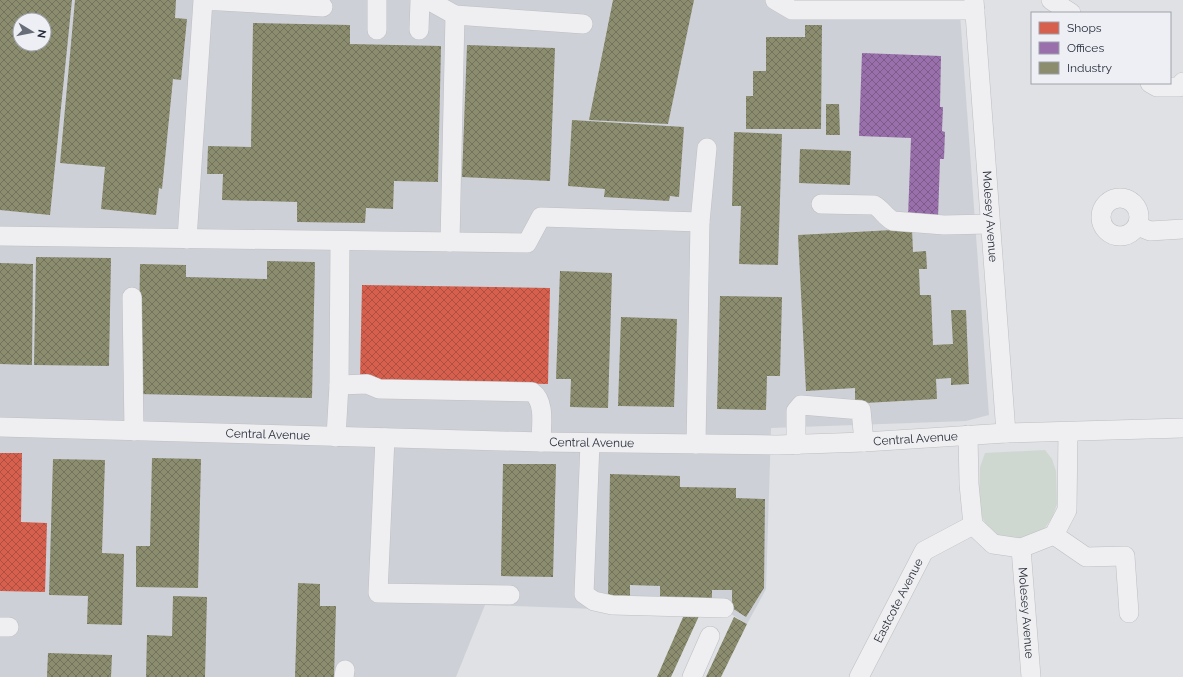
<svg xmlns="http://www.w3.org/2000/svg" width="1183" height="677" viewBox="0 0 1183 677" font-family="Raleway,sans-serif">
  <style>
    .built { fill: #ced0d7; fill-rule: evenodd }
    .green { fill: #cfd8d0 }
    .shops { fill: url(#shops-cross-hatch) }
    .offices { fill: url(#offices-cross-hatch) }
    .industry { fill: url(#industry-cross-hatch); fill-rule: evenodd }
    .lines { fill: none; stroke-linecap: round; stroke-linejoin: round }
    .minor-casing { stroke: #bdbfc2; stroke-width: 20 }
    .minor { stroke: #efeff1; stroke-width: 19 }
    .labels { text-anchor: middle; stroke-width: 4; stroke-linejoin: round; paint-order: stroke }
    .street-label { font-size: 12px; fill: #282e3c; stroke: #edeff4 }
  </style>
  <defs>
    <pattern id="shops-cross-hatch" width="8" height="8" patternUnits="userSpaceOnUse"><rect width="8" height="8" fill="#d6604d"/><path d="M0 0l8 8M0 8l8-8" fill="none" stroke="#ae5041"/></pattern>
    <pattern id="offices-cross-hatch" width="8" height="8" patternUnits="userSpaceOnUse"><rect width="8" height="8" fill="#9970ab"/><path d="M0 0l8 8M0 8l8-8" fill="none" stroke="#7d5c8c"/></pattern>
    <pattern id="industry-cross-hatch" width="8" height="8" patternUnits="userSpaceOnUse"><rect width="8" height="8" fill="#8c8c6e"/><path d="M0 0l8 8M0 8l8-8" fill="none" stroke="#72735c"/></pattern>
  </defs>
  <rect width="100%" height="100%" fill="#dfe1e4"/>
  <path class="built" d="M0,0h959l30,415 -23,6 -195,7 -5,161 -19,35 -16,-10 -246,-9 -29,72h-456zM20,20h24v24h-24z"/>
  <polygon class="green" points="1045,450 1052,459 1056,471 1057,504 1052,518 1044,529 1018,540 1001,538 993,532 986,525 981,514 979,500 980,467 985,453"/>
  <g class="shops">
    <polygon points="362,285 550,288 548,384 360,381"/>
    <polygon points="0,453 22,453 21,522 47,523 45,592 0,591"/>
  </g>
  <polygon class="offices" points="862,53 941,56 940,107 943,107 942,131 945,132 944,159 940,159 938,218 908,217 911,138 859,136"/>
  <g class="industry">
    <path d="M0,0h72l-22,215 -50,-5zM20,20h24v24h-24z"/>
    <polygon points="75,0 176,0 175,18 187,19 181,80 173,79 162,189 159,188 156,215 101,209 105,167 60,163"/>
    <polygon points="613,0 694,0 668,124 589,120"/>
    <polygon points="253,23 350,25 350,44 441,46 438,182 394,181 393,209 366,208 365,223 297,222 297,202 222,200 223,174 207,174 208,146 251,147"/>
    <polygon points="805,25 822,25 821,129 746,129 746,96 753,96 753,71 766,71 766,37 805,37"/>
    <polygon points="467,45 555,48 550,181 462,177"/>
    <polygon points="826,104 839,104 840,135 826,135"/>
    <polygon points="572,120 684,127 679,197 670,196 669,201 604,197 605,189 568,186"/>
    <polygon points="734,132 782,134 778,265 739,264 741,206 732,206"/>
    <polygon points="800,149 851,151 850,185 799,183"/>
    <polygon points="912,229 913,252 926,251 927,269 919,269 920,295 931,295 933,345 953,344 951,310 966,310 969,384 951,385 951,378 936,379 937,399 865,403 855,406 855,388 806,391 798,235"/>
    <polygon points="36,257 111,258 109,366 34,365"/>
    <polygon points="267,261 315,262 312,398 138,394 140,264 186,265 186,277 267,279"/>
    <polygon points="0,263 33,264 32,365 0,364"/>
    <polygon points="560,271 612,273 608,408 570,407 571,379 556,379"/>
    <polygon points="720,296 782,297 780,376 767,376 766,410 717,409"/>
    <polygon points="621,317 677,319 674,407 618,406"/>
    <polygon points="152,458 201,459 198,588 136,587 136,546 150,546"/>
    <polygon points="53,459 105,460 102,553 124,554 122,625 87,624 88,596 49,595"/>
    <polygon points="503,464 556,464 553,577 501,576"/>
    <polygon points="610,474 680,476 680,487 736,488 736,498 765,499 764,588 746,617 732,608 732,590 712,590 712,605 660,604 660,586 630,585 630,600 608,599"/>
    <polygon points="298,583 320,584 320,606 336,606 334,677 295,677"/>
    <polygon points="173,596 207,597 205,677 146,677 147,635 172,636"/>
    <polygon points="684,615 699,616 671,677 657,677"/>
    <polygon points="734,617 747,624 721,677 706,677"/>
    <polygon points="48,653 112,655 111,677 47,677"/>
  </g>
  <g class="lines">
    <defs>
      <g id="minor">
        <polyline points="377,0 377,30"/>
        <polyline points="428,0 455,15"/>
        <polyline points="775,0 792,10 975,10"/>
        <path id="s1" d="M974,0l32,433"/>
        <polyline points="1051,0 1071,13"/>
        <polyline points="419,30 420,0"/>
        <polyline points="1150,83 1157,87 1179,87 1183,82"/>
        <circle cx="1120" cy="217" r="19"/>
        <path d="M821,204l53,1c8,4 11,12 19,16l51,4 45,-1"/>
        <polyline points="1138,226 1150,231 1183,229"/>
        <polyline points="0,236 527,243 541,217 700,222"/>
        <polyline points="187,239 203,0 323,7"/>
        <polyline points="450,242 455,15 583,24"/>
        <polyline points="132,297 134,431"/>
        <path d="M339,385l28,-1 12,5 153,3c14,10 9,34 9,50"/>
        <path id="s2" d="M0,427l541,15 236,3 87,-3 142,-9 177,-5"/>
        <polyline points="968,435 969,484 973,525 993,544 1021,548 1054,535 1067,510 1068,432"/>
        <polyline points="336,437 339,385 340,242"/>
        <polyline points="385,438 378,593 510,595"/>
        <polyline points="590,443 584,594 594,601 612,605 724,608"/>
        <polyline points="696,444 700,222 707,148"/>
        <polyline points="796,445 796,411 801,405 861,410 864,442"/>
        <polyline points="1054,535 1086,557 1125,556 1129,613"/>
        <path id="s3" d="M1021,548l10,129"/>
        <polyline points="0,627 9,627"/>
        <polyline points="344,677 345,670"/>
        <polyline points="692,677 710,636"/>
        <path id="s4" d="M859,677l65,-126 49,-26"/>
      </g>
    </defs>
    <use href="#minor" class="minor-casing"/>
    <use href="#minor" class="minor"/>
  </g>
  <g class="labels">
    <g class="street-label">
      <text dy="4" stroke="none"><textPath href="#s1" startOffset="217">Molesey Avenue</textPath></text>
      <text dy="4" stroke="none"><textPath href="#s2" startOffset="268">Central Avenue</textPath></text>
      <text dy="4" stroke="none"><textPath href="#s2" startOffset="916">Central Avenue</textPath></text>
      <text dy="4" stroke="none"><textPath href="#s2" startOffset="592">Central Avenue</textPath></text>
      <text dy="4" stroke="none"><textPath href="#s4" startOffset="86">Eastcote Avenue</textPath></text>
      <text dy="4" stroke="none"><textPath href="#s3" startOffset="65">Molesey Avenue</textPath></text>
    </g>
  </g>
  <rect x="1031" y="12" width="140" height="72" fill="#edeff4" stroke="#9ea2aa"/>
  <rect x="1039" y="22" width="20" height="12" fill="#d6604d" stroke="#9ea2aa"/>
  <text x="1067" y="32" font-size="12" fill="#282e3c">Shops</text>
  <rect x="1039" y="42" width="20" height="12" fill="#9970ab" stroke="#9ea2aa"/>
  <text x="1067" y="52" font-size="12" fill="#282e3c">Offices</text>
  <rect x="1039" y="62" width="20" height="12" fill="#8c8c6e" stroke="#9ea2aa"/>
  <text x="1067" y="72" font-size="12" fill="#282e3c">Industry</text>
  <g transform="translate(32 32) rotate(100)"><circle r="19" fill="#edeff4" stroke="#9ea2aa"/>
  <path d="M0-3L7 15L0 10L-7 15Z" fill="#686d77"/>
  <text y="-6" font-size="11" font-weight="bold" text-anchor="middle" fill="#282e3c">N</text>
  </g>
</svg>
